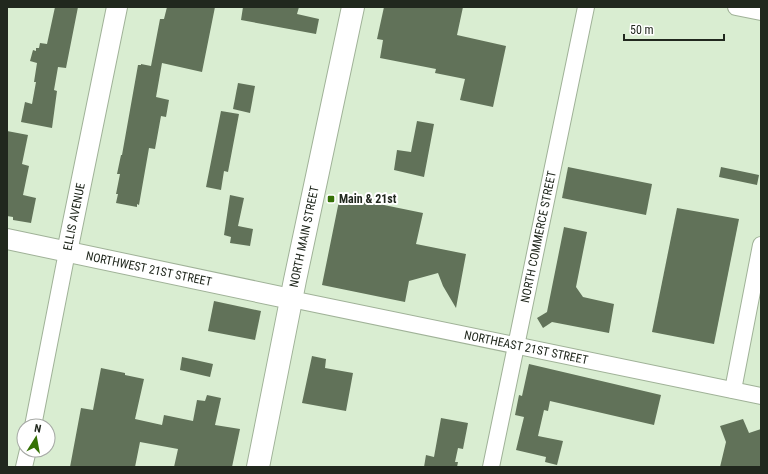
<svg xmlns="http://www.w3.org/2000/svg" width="768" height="474" viewBox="0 0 768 474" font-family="'Roboto Condensed',sans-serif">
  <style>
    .building { fill: #617259 }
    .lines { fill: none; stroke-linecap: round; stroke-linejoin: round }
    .minor-casing { stroke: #a0b298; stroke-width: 18 }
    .tertiary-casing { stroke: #a0b298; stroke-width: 22 }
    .primary-casing { stroke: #a0b298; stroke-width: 24 }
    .minor { stroke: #fff; stroke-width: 16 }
    .tertiary { stroke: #fff; stroke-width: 20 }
    .primary { stroke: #fff; stroke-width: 22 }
    .poi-dot { fill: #357105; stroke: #fff; stroke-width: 1.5 }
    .labels { text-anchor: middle; stroke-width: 4; stroke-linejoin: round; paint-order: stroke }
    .poi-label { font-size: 12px; font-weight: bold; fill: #21281e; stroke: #fff; text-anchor: start }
    .street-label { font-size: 12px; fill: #21281e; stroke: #fff }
  </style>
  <rect width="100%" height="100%" fill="#d9edd1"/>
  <g class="building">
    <polygon points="55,7 78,7 66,68 58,67 54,90 57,91 52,128 21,122 25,102 32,104 36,82 34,82 37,63 30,61 33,50 36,51 36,48 39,48 40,43 47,44"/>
    <polygon points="167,7 215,7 202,72 162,63 156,97 169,100 166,117 161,116 155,149 149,148 139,205 137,204 137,207 116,203 118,194 116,194 120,174 117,174 121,155 122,155 138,65 141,65 141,64 151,66 160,19 164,19"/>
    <polygon points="243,7 299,7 297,14 319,19 316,34 241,20"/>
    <polygon points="384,7 463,7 457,35 506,46 493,107 460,100 465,79 435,73 436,69 380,58 383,40 377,39"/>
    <polygon points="238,83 255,86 250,113 233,109"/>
    <polygon points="221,111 239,114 228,172 224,171 221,190 206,187"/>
    <polygon points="417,121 434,124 424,177 394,170 397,150 411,152"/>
    <polygon points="7,131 28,135 22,164 29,166 23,195 36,198 31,223 13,220 13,217 7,216"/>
    <polygon points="568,167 652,184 646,215 562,198"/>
    <polygon points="721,167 759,175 757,185 719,177"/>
    <polygon points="230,195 244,198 238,226 253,229 250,246 230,243 231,237 224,235"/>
    <polygon points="340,196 423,213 416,244 466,254 456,308 443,286 438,273 409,281 405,302 322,285"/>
    <polygon points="677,208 739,219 714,344 652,332"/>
    <polygon points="564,227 587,232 576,287 583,297 614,304 609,333 552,322 543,328 537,318 547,312"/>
    <polygon points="214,301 261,311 255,340 208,331"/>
    <polygon points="312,356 326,359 325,368 353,373 346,411 302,403"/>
    <polygon points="182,357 213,364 210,377 180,370"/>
    <polygon points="529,364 661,395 654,425 550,401 548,411 544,410 538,436 563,441 557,465 545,462 546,457 516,450 524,417 515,415 519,395 522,396"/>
    <polygon points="101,368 125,373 125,375 144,379 135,419 162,425 164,415 193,421 197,400 205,401 207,395 221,398 215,425 240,429 232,467 174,467 178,449 140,442 135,467 70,467 81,408 93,410"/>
    <polygon points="441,418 468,423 463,449 458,448 455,462 458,462 457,467 424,467 426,455 434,457"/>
    <polygon points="743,419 749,433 761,429 761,467 720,467 726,442 720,426"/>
  </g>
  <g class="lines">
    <defs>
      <g id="minor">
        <polyline points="736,7 761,12"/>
        <path id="s1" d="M291,299l470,97"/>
        <polyline points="733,390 761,245"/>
        <polyline points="33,426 67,252"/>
        <polyline points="24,467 28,450"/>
        <path id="s2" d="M491,467l95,-460"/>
      </g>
      <g id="tertiary">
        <path id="s3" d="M7,239l284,60"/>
        <path id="s4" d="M67,252l50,-245"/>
      </g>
      <g id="primary">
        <path id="s5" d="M258,467l37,-187 58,-273"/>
      </g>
    </defs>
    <use href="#minor" class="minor-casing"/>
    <use href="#tertiary" class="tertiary-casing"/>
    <use href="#primary" class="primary-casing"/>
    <use href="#minor" class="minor"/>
    <use href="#tertiary" class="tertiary"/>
    <use href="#primary" class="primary"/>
  </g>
  <rect class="poi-dot" x="327" y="195" width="8" height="8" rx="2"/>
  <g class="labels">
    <g class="poi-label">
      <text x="339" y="203">Main &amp; 21st</text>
    </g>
    <g class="street-label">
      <text dy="4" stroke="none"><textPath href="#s4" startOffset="36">ELLIS AVENUE</textPath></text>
      <text dy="4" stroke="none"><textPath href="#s5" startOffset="235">NORTH MAIN STREET</textPath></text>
      <text dy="4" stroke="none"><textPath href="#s2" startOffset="235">NORTH COMMERCE STREET</textPath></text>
      <text dy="4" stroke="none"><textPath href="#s3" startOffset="145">NORTHWEST 21ST STREET</textPath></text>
      <text dy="4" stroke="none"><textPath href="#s1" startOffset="240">NORTHEAST 21ST STREET</textPath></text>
    </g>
  </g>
  <rect width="768" height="474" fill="none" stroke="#21281e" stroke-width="16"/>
  <g transform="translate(36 438) rotate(11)"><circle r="19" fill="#ffffff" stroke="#a6a9a5"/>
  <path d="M0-3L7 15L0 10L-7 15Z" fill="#357105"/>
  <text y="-6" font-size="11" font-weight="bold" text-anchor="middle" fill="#21281e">N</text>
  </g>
  <path d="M624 34v6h100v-6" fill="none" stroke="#21281e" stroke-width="2"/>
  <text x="630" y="34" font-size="12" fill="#21281e" stroke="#ffffff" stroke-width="3" paint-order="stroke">50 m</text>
</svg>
